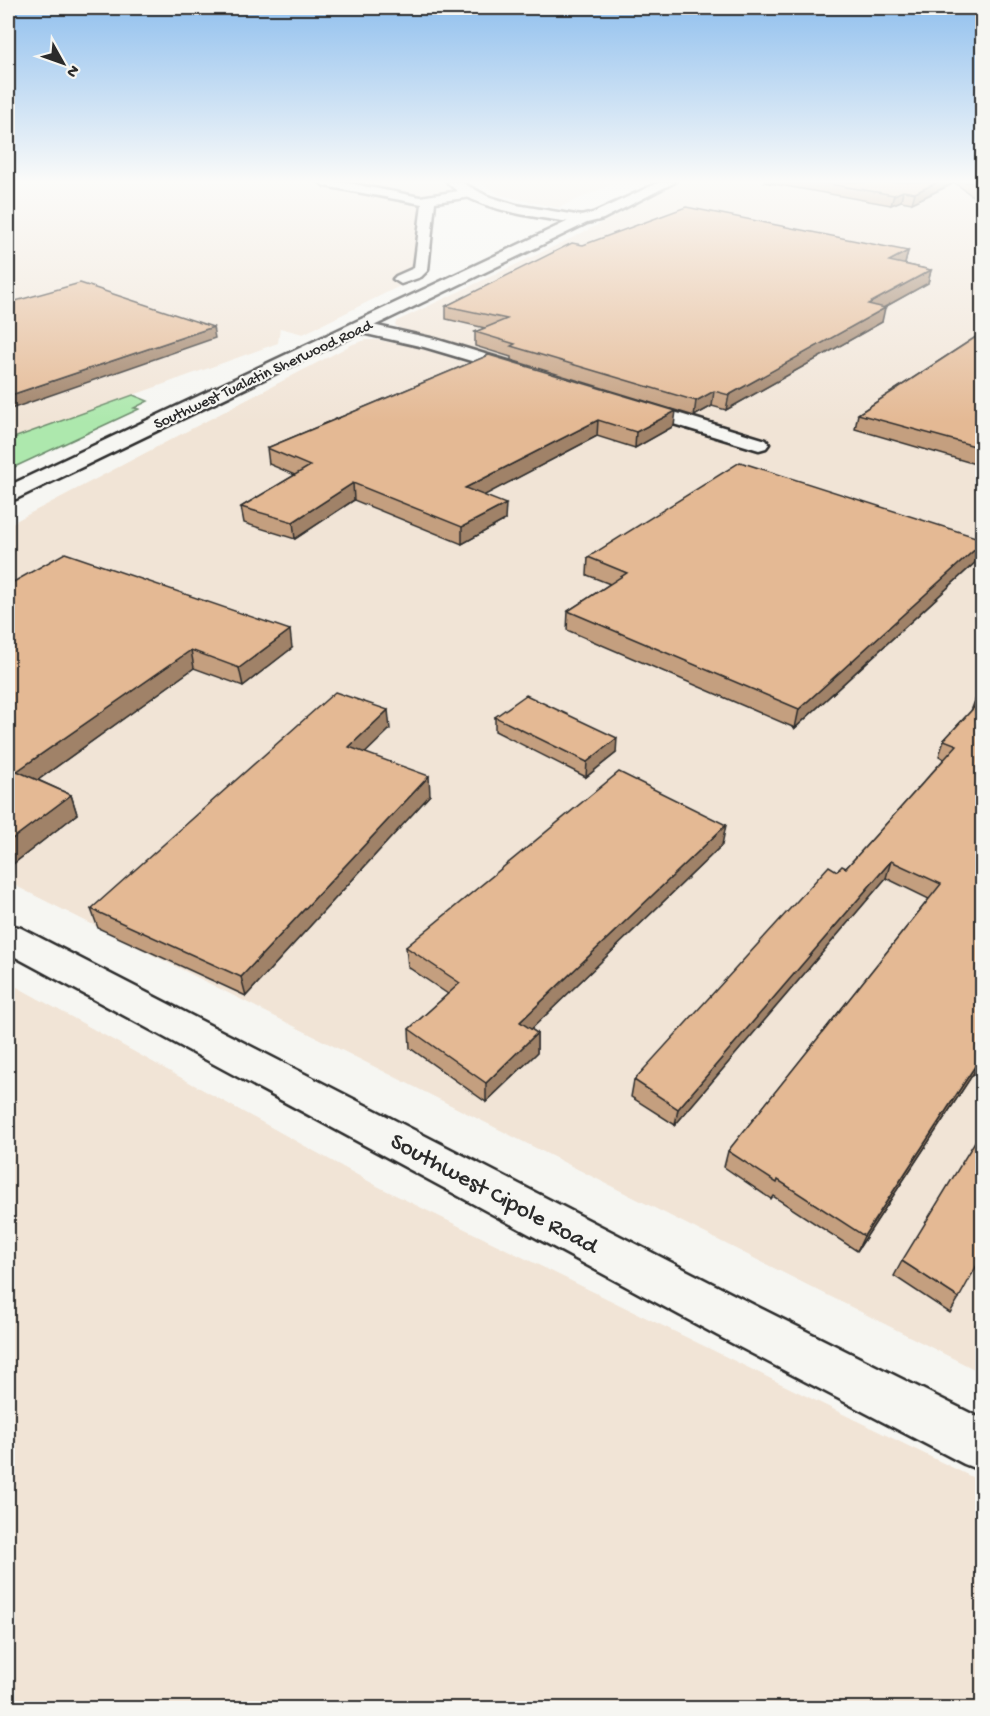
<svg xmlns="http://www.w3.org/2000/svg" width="990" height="1716" viewBox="0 0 990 1716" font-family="'Gochi Hand',sans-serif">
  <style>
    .built { fill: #f1e4d6 }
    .green { fill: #ade8ad; stroke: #6c8a6c; stroke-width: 1.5 }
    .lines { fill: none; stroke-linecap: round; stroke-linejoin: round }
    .minor-casing { stroke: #2b2b2b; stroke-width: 5 }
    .major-casing { stroke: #2b2b2b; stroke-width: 5 }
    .highway-casing { stroke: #2b2b2b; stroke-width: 5 }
    .minor { fill: #f6f6f2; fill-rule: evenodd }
    .major { fill: #f6f6f2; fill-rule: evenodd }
    .highway { fill: #f6f6f2; fill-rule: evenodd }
    .wall { fill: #c49f7f; stroke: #2b2b2b; stroke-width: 1.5 }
    .shaded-wall { fill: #a08268; stroke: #2b2b2b; stroke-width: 1.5 }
    .building { fill: #e4b994; stroke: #2b2b2b; stroke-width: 1.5 }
    .labels { text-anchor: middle; stroke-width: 4.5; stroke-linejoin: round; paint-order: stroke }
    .far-street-label { font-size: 16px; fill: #2b2b2b; stroke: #f6f6f2 }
    .near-street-label { font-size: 24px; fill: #2b2b2b; stroke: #f6f6f2 }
  </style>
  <rect width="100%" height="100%" fill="#f6f6f2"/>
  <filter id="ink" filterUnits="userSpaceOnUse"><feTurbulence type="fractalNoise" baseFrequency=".0167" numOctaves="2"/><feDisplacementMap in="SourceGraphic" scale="12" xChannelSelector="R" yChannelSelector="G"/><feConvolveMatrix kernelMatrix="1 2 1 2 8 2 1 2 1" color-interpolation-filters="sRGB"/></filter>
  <g filter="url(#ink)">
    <g class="built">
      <polygon points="8,182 444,182 453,194 414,200 429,205 408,282 303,334 280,328 278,343 8,440"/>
      <polygon points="481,182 617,182 558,208 500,195"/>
      <polygon points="681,182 982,182 982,1373 8,882 8,525 353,344 366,340 378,340 416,347 510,376 532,367 399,328 395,325 397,321 574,237"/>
      <polygon points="8,982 379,1187 982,1482 982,1708 8,1708"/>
    </g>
    <polygon class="green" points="133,395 148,401 134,408 139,409 8,470 8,440"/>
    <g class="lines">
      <defs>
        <g id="minor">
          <polygon points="319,182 343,182 420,197 472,189 478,193 472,197 435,202 428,270 421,277 401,284 393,279 396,276 414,268 422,204 325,186"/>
          <polygon points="359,322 435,339 528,367 531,371 528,375 522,376 424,347 353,331 351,327"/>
          <polygon points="631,399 766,440 769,444 766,448 759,450 624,409 622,405 624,401"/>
          <polygon points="8,924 21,928 756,1306 982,1419 982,1471 964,1464 722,1338 8,953"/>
        </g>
        <path id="major" d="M447,182h14l26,14 29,9 66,11 7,4 -7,4c-39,-6 -107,-12 -135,-42z"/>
        <polygon id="highway" points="660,182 675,182 603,219 587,223 16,499 8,500 8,486 577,217 593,213"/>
      </defs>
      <use href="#minor" class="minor-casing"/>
      <use href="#major" class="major-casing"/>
      <use href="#highway" class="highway-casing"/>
      <use href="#minor" class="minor"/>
      <use href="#major" class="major"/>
      <use href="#highway" class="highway"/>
    </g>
    <g class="wall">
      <polygon points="763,182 982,182 982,203 955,183 912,203 901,201 891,205"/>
      <polygon points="583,245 908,251 905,264 904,264 931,270 928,283 883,308 882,322 726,410 712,406 694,416 511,360 511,357 475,346 475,332 485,328 446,319 446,306"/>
      <polygon points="982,333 982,466 855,429 858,414"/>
      <polygon points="489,355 674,426 635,448 597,436 484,495 505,520 462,544 354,500 295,539 244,523 241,507 295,475 269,464 267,448"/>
      <polygon points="982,539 982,549 980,558 795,728 567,630 568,611 610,584 587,575 588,557"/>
      <polygon points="8,585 292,648 243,686 194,668 38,780 71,795 77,814 8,868"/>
      <polygon points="982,691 982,1080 973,1074 857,1251 773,1196 771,1199 724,1167 728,1151 929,899 886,878 675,1125 631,1097 634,1080 837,871 846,868 895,814 944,759 939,756 944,740 971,711 976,698"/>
      <polygon points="495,717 616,753 586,777 495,731"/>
      <polygon points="390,729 365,753 430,795 246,996 98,928 91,909"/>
      <polygon points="722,845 531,1029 537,1033 537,1053 486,1102 410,1048 409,1029 448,994 408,967 406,947"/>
      <polygon points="902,1261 959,1298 950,1313 894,1276"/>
    </g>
    <g class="shaded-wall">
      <polygon points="938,182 955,182 912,203 915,193"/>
      <polygon points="903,191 901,201 891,205 894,195"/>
      <polygon points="908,251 905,264 886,274 889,261"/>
      <polygon points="931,270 928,283 865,318 868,304"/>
      <polygon points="885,308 882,322 726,410 729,395"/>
      <polygon points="213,327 215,338 8,410 8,396"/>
      <polygon points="714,391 712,406 694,416 696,401"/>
      <polygon points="676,411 674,426 635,448 636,432"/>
      <polygon points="598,420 597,436 466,505 465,488"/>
      <polygon points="353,483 354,500 295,539 293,522"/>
      <polygon points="506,504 505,520 462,544 462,527"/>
      <polygon points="982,543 982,549 980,558 795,728 799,709"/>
      <polygon points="290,630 292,648 243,686 239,668"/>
      <polygon points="191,650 194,668 24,790 17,771"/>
      <polygon points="388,710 390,729 351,767 349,747"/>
      <polygon points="617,738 616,753 586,777 587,762"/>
      <polygon points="429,776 430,795 246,996 241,977"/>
      <polygon points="71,795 77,814 8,868 8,842"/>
      <polygon points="726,825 722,845 519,1041 520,1022"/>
      <polygon points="891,861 886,878 675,1125 678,1109"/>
      <polygon points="537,1033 537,1053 486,1102 486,1083"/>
      <polygon points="981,1057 973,1074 857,1251 864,1236"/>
    </g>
    <g class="building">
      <polygon points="818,182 938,182 915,193 903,191 894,195"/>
      <polygon points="970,182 982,182 982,191"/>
      <polygon points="686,207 908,251 889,261 931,270 868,304 885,308 729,395 714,391 696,401 511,346 515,344 475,332 507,319 446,306 572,243 583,245"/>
      <polygon points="80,283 213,327 8,396 8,303"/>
      <polygon points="982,333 982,448 858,414"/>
      <polygon points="489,355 676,411 636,432 598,420 465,488 506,504 462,527 353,483 293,522 241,507 310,466 267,448"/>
      <polygon points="740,462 982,539 982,543 799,709 568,611 627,573 588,557"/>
      <polygon points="65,553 290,630 239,668 191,650 17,771 71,795 8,842 8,585"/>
      <polygon points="982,691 982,1058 981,1057 864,1236 778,1180 777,1183 728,1151 941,884 891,861 678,1109 634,1080 829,866 837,871 842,866 846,868 895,814 957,745 944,740 981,700 976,698"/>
      <polygon points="335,692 388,710 349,747 429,776 241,977 91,909"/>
      <polygon points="526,695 617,738 587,762 495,717"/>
      <polygon points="619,772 726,825 520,1022 537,1033 486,1083 409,1029 460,983 406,947"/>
      <polygon points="982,1130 982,1256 959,1298 902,1261"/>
    </g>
  </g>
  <linearGradient id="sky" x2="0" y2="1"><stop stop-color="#91c0ee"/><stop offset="0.43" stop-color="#fbfbf9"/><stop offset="1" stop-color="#fbfbf9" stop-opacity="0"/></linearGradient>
  <rect width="990" height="422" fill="url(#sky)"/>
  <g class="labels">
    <g class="far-street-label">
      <text transform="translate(262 373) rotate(-25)" y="6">Southwest Tualatin Sherwood Road</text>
    </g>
    <g class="near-street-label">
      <text transform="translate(495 1192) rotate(28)" y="8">Southwest Cipole Road</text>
    </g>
  </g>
  <rect width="990" height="1716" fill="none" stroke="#f6f6f2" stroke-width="30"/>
  <rect x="15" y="15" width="960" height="1686" fill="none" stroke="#2b2b2b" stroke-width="2" filter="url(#ink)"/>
  <g transform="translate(63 63) rotate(130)" stroke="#f6f6f2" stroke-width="4.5" paint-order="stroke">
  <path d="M0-4.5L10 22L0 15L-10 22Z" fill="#2b2b2b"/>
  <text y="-9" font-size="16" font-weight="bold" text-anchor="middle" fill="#2b2b2b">N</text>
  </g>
</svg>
